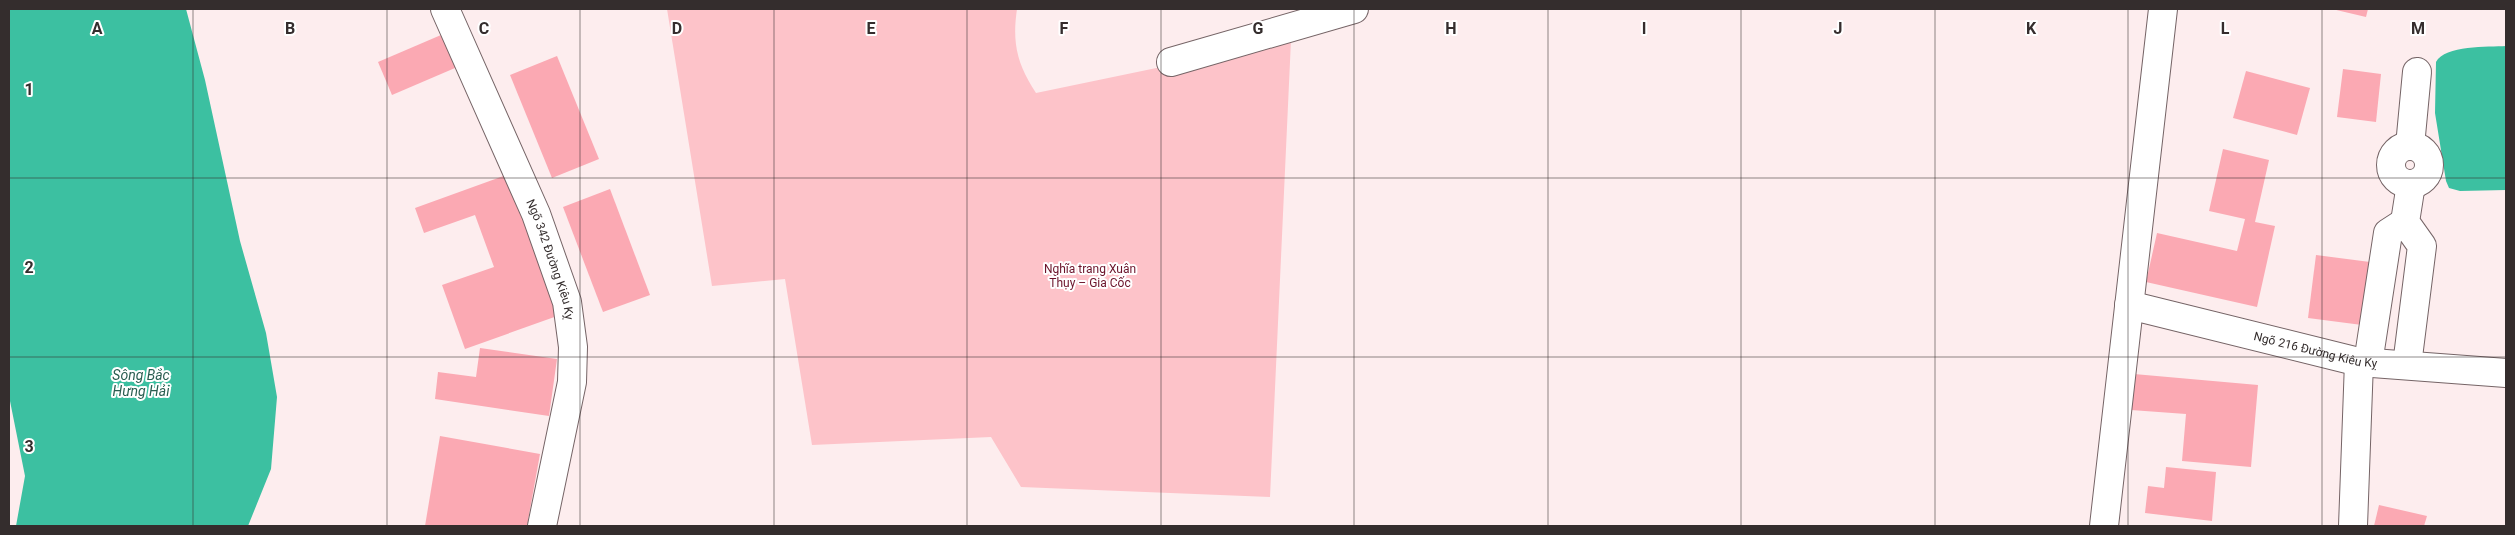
<svg xmlns="http://www.w3.org/2000/svg" width="2515" height="535" viewBox="0 0 2515 535" font-family="Roboto,sans-serif">
  <style>
    .green { fill: #fdc3c9 }
    .water { fill: #3cc0a1 }
    .building { fill: #fba9b3 }
    .lines { fill: none; stroke-linecap: round; stroke-linejoin: round }
    .minor-casing { stroke: #756466; stroke-width: 30 }
    .minor { stroke: #fff; stroke-width: 28 }
    .grid { fill: none; stroke: #342d2d; stroke-width: 1; stroke-opacity: 0.55 }
    .labels { text-anchor: middle; stroke-width: 4; stroke-linejoin: round; paint-order: stroke }
    .street-label { font-size: 12px; fill: #342d2d; stroke: #fff }
    .park-label { font-size: 12px; fill: #6b132a; stroke: #fff }
    .water-label { font-size: 14px; font-style: italic; fill: #2a5e51; stroke: #fff }
    .grid-label { font-size: 16px; text-anchor: middle; font-weight: bold; fill: #342d2d; stroke: #fff; stroke-width: 4; stroke-linejoin: round; paint-order: stroke }
  </style>
  <rect width="100%" height="100%" fill="#fdedee"/>
  <path class="green" d="M667,9h350c-5,34 0,55 19,84l255,-53 -21,457 -249,-10 -30,-50 -179,8 -27,-166 -73,7z"/>
  <g class="water">
    <polygon points="9,9 186,9 205,80 240,241 266,333 277,397 271,469 248,526 16,526 25,476 9,396"/>
    <path d="M2506,46v144l-46,1 -11,-3 -3,-7 -11,-68 1,-51c9,-17 52,-15 70,-16z"/>
  </g>
  <g class="building">
    <polygon points="2332,9 2368,9 2366,17"/>
    <polygon points="448,32 462,65 392,95 378,62"/>
    <polygon points="557,56 599,159 552,178 510,75"/>
    <polygon points="2343,69 2381,74 2376,122 2337,117"/>
    <polygon points="2246,71 2310,88 2297,135 2233,118"/>
    <polygon points="2223,149 2269,160 2255,222 2275,226 2257,307 2146,282 2157,233 2237,251 2245,219 2209,211"/>
    <polygon points="509,174 560,315 465,349 442,285 494,267 475,215 424,233 415,208"/>
    <polygon points="610,189 650,295 603,312 563,207"/>
    <polygon points="2316,255 2370,262 2362,325 2308,318"/>
    <polygon points="480,348 557,359 549,416 435,399 438,372 476,377"/>
    <polygon points="2134,374 2258,385 2251,467 2182,461 2186,414 2131,410"/>
    <polygon points="440,436 540,454 527,526 425,526"/>
    <polygon points="2166,467 2216,472 2212,521 2145,513 2148,486 2164,488"/>
    <polygon points="2379,505 2427,516 2424,526 2374,526"/>
  </g>
  <g class="lines">
    <defs>
      <g id="minor">
        <path id="s1" d="M445,9l91,205 31,88 6,45 -1,35 -30,144"/>
        <polyline points="1171,62 1354,9"/>
        <polyline points="2410,146 2417,72"/>
        <circle cx="2410" cy="165" r="19"/>
        <path id="s2" d="M2129,305l230,57 147,11"/>
        <polyline points="2368,363 2388,233 2405,222"/>
        <polyline points="2407,365 2422,246 2405,222 2411,184"/>
        <polyline points="2104,526 2163,9"/>
        <polyline points="2353,526 2359,362"/>
      </g>
    </defs>
    <use href="#minor" class="minor-casing"/>
    <use href="#minor" class="minor"/>
  </g>
  <path class="grid" d="M193,9v517M387,9v517M580,9v517M774,9v517M967,9v517M1161,9v517M1354,9v517M1548,9v517M1741,9v517M1935,9v517M2128,9v517M2322,9v517M9,178h2497M9,357h2497"/>
  <g class="labels">
    <g class="street-label">
      <text dy="4" stroke="none"><textPath href="#s1" startOffset="272">Ngõ 342 Đường Kiêu Kỵ</textPath></text>
      <text dy="4" stroke="none"><textPath href="#s2" startOffset="192">Ngõ 216 Đường Kiêu Kỵ</textPath></text>
    </g>
    <g class="park-label">
      <text x="1090" y="273">Nghĩa trang Xuân<tspan x="1090" dy="14">Thụy – Gia Cốc</tspan></text>
    </g>
    <g class="water-label">
      <text x="141" y="380">Sông Bắc<tspan x="141" dy="16">Hưng Hải</tspan></text>
    </g>
  </g>
  <g class="grid-label">
    <text x="97" y="34">A</text>
    <text x="290" y="34">B</text>
    <text x="484" y="34">C</text>
    <text x="677" y="34">D</text>
    <text x="871" y="34">E</text>
    <text x="1064" y="34">F</text>
    <text x="1258" y="34">G</text>
    <text x="1451" y="34">H</text>
    <text x="1644" y="34">I</text>
    <text x="1838" y="34">J</text>
    <text x="2031" y="34">K</text>
    <text x="2225" y="34">L</text>
    <text x="2418" y="34">M</text>
    <text x="29" y="95">1</text>
    <text x="29" y="273">2</text>
    <text x="29" y="452">3</text>
  </g>
  <rect width="2515" height="535" fill="none" stroke="#342d2d" stroke-width="20"/>
</svg>
